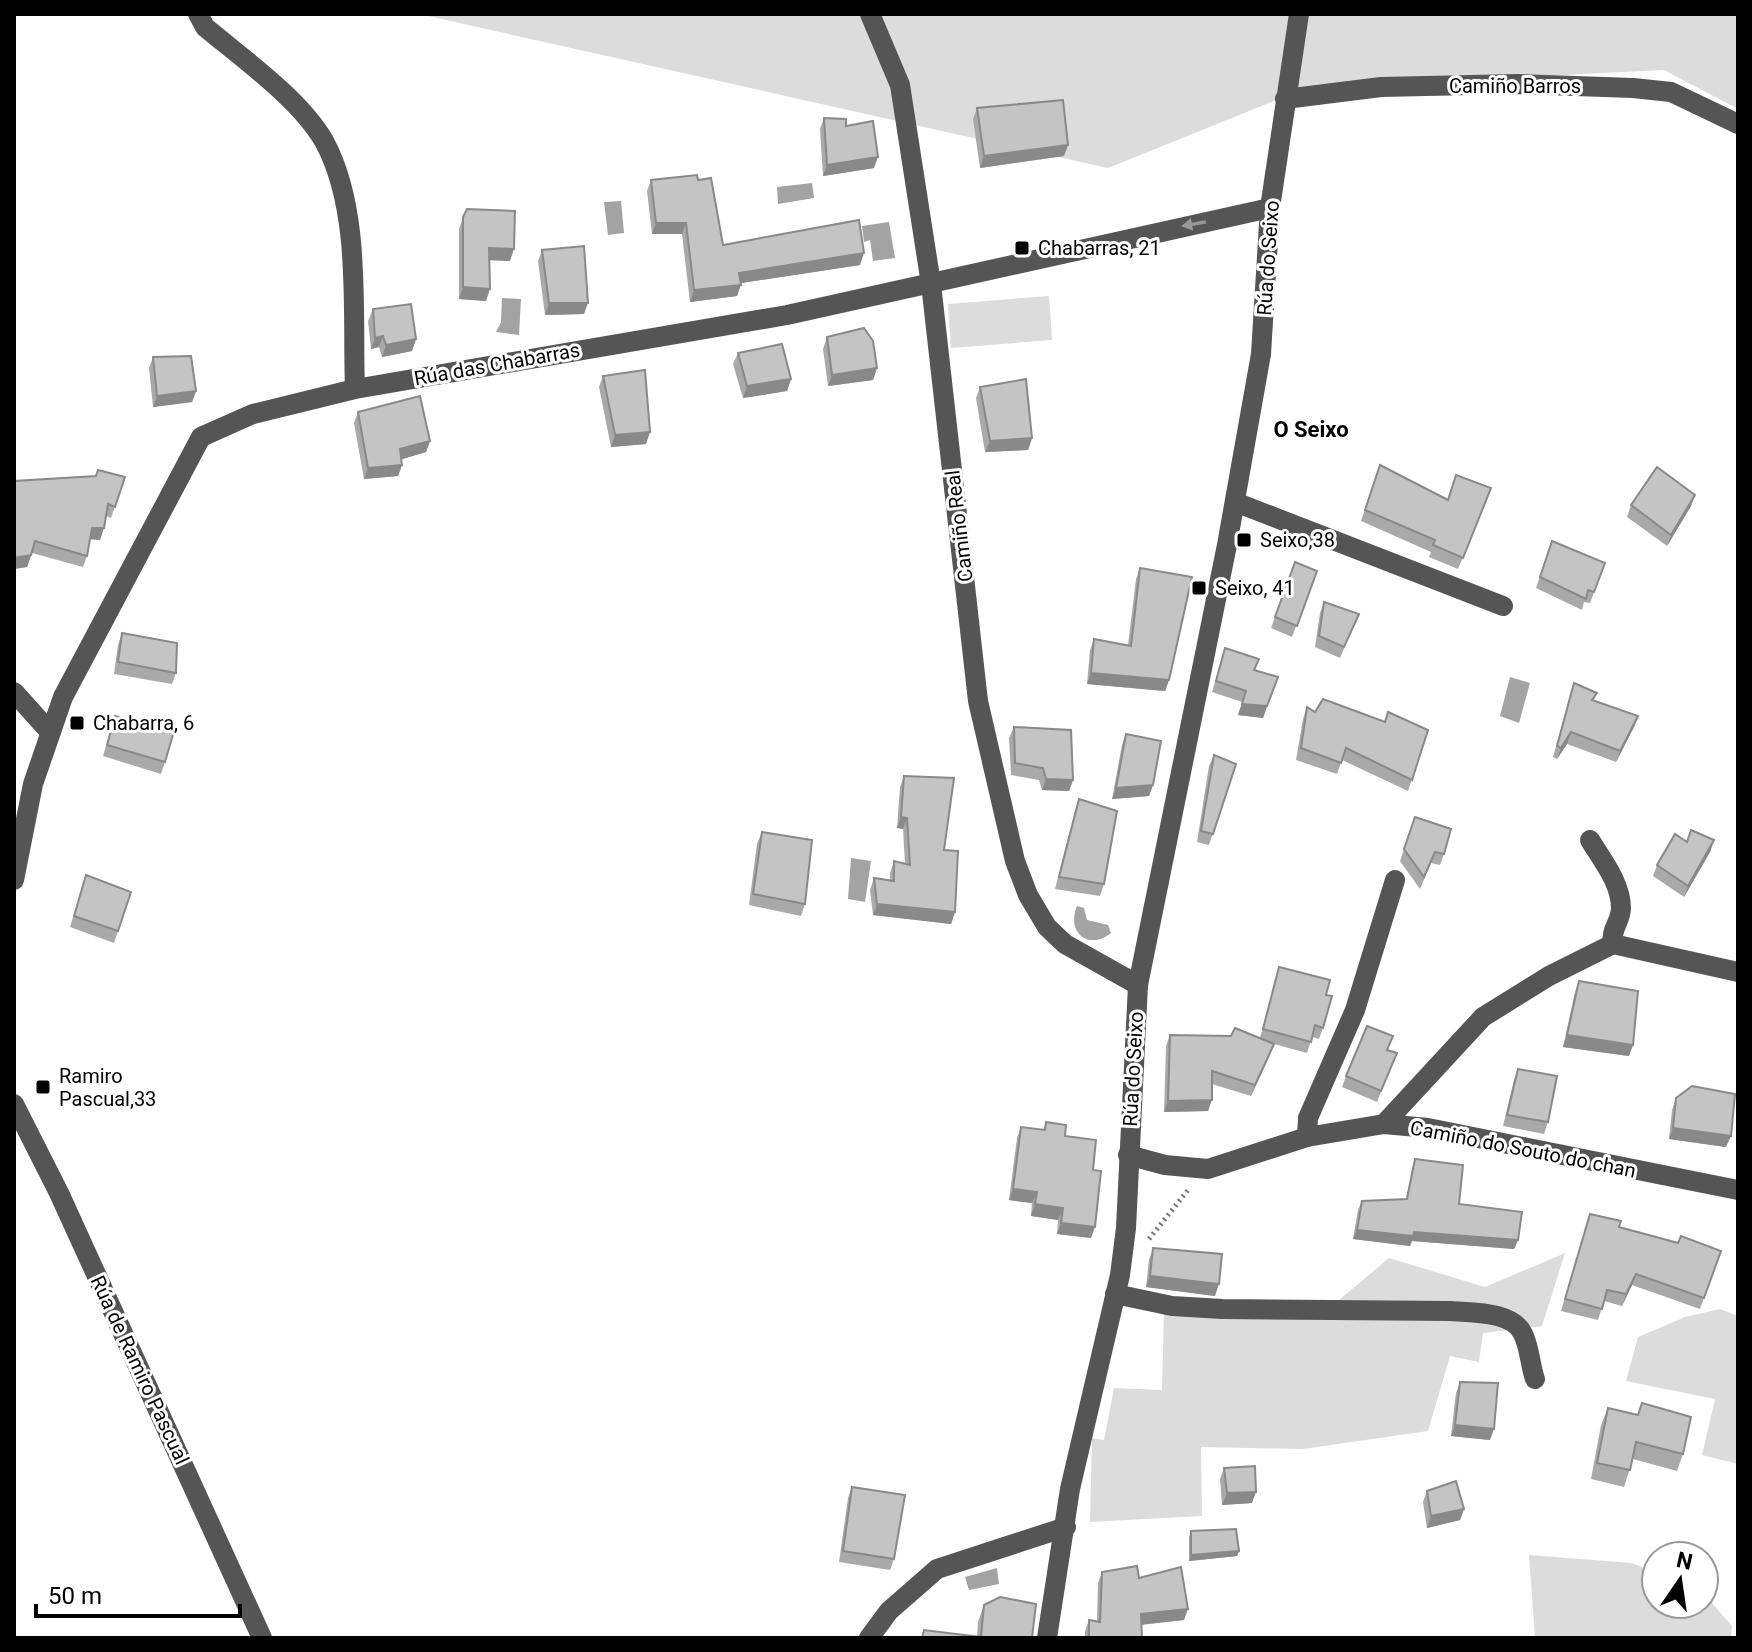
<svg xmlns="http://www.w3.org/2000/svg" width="1752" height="1652" viewBox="0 0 1752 1652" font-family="Roboto,sans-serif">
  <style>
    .green { fill: #dcdcdc }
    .water { fill: #a3a3a3 }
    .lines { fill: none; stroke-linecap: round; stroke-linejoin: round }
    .path { stroke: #777; stroke-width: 5; stroke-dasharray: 2 4; stroke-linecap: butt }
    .minor { stroke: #555; stroke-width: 20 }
    .wall { fill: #a9a9a9 }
    .shaded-wall { fill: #898989 }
    .building { fill: #c4c4c4; stroke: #898989; stroke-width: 2 }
    .oneway { fill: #999 }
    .poi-dot { fill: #000; stroke: #fff; stroke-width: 3 }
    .labels { text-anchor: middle; stroke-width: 6; stroke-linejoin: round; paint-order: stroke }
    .street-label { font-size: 20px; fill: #000; stroke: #fff }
    .poi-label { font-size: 20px; fill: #000; stroke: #fff; text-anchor: start }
    .neighbourhood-label { font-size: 22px; font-weight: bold; fill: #000; stroke: #fff }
  </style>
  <rect width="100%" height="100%" fill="#fff"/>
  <g class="green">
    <polygon points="419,14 1738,14 1738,109 1664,70 1306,88 1108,168"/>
    <polygon points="1049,296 1052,340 951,348 948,304"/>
    <polygon points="1565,1253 1542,1326 1483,1333 1479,1362 1450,1356 1428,1431 1303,1449 1201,1447 1202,1516 1090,1522 1092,1438 1104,1440 1114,1388 1162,1390 1164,1311 1244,1314 1339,1300 1389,1258 1485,1287"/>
    <polygon points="1720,1309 1738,1316 1738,1464 1702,1455 1715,1399 1626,1381 1638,1337 1685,1317"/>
    <polygon points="1529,1555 1632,1563 1656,1573 1656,1604 1704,1604 1704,1594 1732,1626 1731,1637 1734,1638 1535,1638"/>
  </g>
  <g class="water">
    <polygon points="812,183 814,198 778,204 777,187"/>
    <polygon points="621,201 624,233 608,235 604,202"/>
    <polygon points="889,222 895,258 873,261 870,240 864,242 862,226"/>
    <polygon points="502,298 521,299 519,335 496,332 501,322"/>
    <polygon points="1510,677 1530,683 1519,723 1500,716"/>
    <polygon points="851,858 871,861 865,902 848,899"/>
    <path d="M1077,906l7,2 3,12 21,5 3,8c-23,18 -45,-1 -34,-27z"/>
    <polygon points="997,1568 999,1584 969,1590 965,1577"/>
  </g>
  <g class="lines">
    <polyline class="path" points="1149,1239 1188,1190"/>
    <g class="minor">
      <path d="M198,14l7,13c37,31 95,72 119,114 38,69 28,172 31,248"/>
      <polyline points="870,14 900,85 931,284 978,701 1015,861 1028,895 1047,927 1065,944 1138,985"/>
      <polyline points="1285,99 1381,87 1517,84 1633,88 1671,92 1738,124"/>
      <polyline points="1235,502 1503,606"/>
      <polyline points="14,692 50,732"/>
      <path d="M1590,840c12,20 31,43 31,68 0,14 -11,21 -8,36"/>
      <polyline points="14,880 33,784 63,697 201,437 253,414 355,389 787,315 1270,208"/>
      <polyline points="14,1104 59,1193 262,1638"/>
      <polyline points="1384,1124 1483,1017 1549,976 1613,944 1738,972"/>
      <polyline points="1307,1137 1308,1118 1355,1010 1395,880"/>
      <polyline points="1128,1155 1165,1165 1208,1169 1307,1137 1384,1124 1428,1128 1738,1190"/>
      <path d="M1115,1294l57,12 50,3 229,2c21,2 62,0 72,23 7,14 7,31 12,45"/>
      <polyline points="869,1638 889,1611 937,1569 1066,1527"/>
      <polyline points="1047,1638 1070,1489 1120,1275 1126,1228 1138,985 1227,545 1261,354 1270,208 1299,14"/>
    </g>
  </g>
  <g class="wall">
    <polygon points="977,108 1064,156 980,168 973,119"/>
    <polygon points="824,118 846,126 874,168 823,176 820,129"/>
    <polygon points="651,180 698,180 723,245 860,265 741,283 737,296 690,302 682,234 652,234 647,191"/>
    <polygon points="463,217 510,261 490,260 486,301 459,299 459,229"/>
    <polygon points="542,250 584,314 545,315 538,261"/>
    <polygon points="373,309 416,339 412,351 382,357 379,347 371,349 368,321"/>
    <polygon points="827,337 877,368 873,380 828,386 823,349"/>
    <polygon points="738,353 791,379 787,391 743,398 733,364"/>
    <polygon points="153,357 196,391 192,402 153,407 149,368"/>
    <polygon points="603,376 646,444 611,447 599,387"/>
    <polygon points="980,387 1032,438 1028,450 985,452 976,398"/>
    <polygon points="358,412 430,441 426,452 402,459 402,465 398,476 364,479 354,423"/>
    <polygon points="1380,465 1448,500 1487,500 1458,569 1429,557 1431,552 1361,521"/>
    <polygon points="98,470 125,477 111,518 106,516 100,540 90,539 87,556 83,567 32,553 27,567 14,569 14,481 95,476"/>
    <polygon points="1631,505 1691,506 1667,546 1627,517"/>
    <polygon points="1552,541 1605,563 1590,603 1584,602 1582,610 1536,588"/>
    <polygon points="1295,562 1317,571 1292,637 1271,628"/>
    <polygon points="1140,568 1169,680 1165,691 1087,684 1090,650 1094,639 1128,645 1136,579"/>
    <polygon points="1324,602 1359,614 1340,658 1315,647 1320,613"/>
    <polygon points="122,633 176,673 172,684 114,674 118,645"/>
    <polygon points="1225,648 1255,670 1278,677 1263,718 1238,715 1242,702 1212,692"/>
    <polygon points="1574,683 1594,700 1638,716 1634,727 1616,762 1567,744 1557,759 1553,757"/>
    <polygon points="1307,707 1315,712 1428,730 1408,791 1342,760 1337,774 1296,760 1303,719"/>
    <polygon points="115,716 165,762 161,774 103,756"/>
    <polygon points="1014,727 1073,780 1069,791 1042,790 1039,780 1011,775 1009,738"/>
    <polygon points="1126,734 1153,785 1149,796 1112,799 1122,745"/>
    <polygon points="1214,755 1236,764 1209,845 1197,842 1209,766"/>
    <polygon points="904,776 944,850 955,912 951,924 873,915 870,890 874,878 890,880 890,873 894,861 905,864 903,829 897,828 900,787"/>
    <polygon points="1079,799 1104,884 1100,896 1055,889 1075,811"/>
    <polygon points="1415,817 1444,854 1440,865 1431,863 1420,889 1400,861"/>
    <polygon points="762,832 805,904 801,916 749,905 757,844"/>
    <polygon points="1714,840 1710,852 1684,897 1653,876 1657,865 1687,842"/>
    <polygon points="86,875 131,892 114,943 70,927"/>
    <polygon points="1279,967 1326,995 1323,1028 1319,1039 1312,1037 1307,1053 1274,1044 1251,1096 1212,1084 1208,1111 1164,1112 1166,1046 1170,1035 1260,1038"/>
    <polygon points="1579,981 1629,1056 1563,1047 1575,992"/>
    <polygon points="1387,1050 1392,1065 1377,1102 1342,1087 1346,1076"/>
    <polygon points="1518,1069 1548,1122 1544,1134 1503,1126 1514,1080"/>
    <polygon points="1676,1098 1726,1147 1669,1139 1672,1110"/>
    <polygon points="1046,1122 1093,1170 1091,1238 1057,1234 1058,1220 1031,1216 1032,1203 1009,1200 1017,1138 1021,1127 1043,1130"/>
    <polygon points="1415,1159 1459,1204 1518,1240 1514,1249 1412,1241 1410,1246 1353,1239 1358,1210 1362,1201 1406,1199 1412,1169"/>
    <polygon points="1590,1214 1619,1227 1678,1243 1721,1251 1700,1309 1632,1285 1622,1306 1604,1301 1598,1320 1561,1311"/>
    <polygon points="1153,1248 1215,1296 1146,1287 1149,1260"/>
    <polygon points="1460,1382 1490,1440 1451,1436 1456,1393"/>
    <polygon points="1608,1408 1683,1454 1677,1471 1633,1459 1624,1487 1591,1479 1601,1425"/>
    <polygon points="1224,1468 1252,1503 1222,1505 1220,1479"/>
    <polygon points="852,1487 894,1559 890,1570 839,1562 848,1498"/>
    <polygon points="1427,1491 1464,1509 1460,1520 1427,1528 1423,1502"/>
    <polygon points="1191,1531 1239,1551 1237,1556 1189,1561 1189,1537"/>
    <polygon points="1102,1572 1139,1578 1184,1620 1141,1625 1142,1638 1085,1638 1085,1631 1089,1620 1097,1621 1098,1583"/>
    <polygon points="984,1605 1032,1638 921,1638 924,1630 977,1637 978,1622"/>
  </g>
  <g class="shaded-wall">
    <polygon points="1068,145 1064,156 980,168 984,156"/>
    <polygon points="878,157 874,168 823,176 827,165"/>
    <polygon points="656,223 686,223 682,234 652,234"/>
    <polygon points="489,248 514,249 510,261 485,260"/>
    <polygon points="864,253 860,265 735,284 739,273"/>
    <polygon points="741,285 737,296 690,302 694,290"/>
    <polygon points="463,287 490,289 486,301 459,299"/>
    <polygon points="549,303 588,303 584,314 545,315"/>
    <polygon points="383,336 379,347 371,349 375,338"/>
    <polygon points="416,339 412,351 382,357 386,345"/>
    <polygon points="877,368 873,380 828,386 832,375"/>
    <polygon points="791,379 787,391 743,398 747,386"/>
    <polygon points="196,391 192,402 153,407 157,396"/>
    <polygon points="650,432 646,444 611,447 615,435"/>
    <polygon points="1032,438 1028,450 985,452 990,441"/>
    <polygon points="430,441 426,452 396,461 400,449"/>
    <polygon points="402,465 398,476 364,479 368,468"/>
    <polygon points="1695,495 1691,506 1667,546 1671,535"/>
    <polygon points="92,528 104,528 100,540 88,539"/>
    <polygon points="31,555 27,567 14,569 14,558"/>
    <polygon points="1091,673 1169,680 1165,691 1087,684"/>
    <polygon points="1242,704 1267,706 1263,718 1238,715"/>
    <polygon points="1638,716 1634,727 1616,762 1620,751"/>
    <polygon points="1571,732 1567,744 1557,759 1561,748"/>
    <polygon points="1046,779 1073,780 1069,791 1042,790"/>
    <polygon points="1153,785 1149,796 1112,799 1116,788"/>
    <polygon points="901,817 907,818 903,829 897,828"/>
    <polygon points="1714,840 1710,852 1684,897 1688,886"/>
    <polygon points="877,904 955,912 951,924 873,915"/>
    <polygon points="1567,1035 1633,1045 1629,1056 1563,1047"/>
    <polygon points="1274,1044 1270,1055 1251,1096 1255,1085"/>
    <polygon points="1212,1100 1208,1111 1164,1112 1168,1101"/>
    <polygon points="1673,1128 1731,1136 1726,1147 1669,1139"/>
    <polygon points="1013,1189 1037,1192 1032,1203 1009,1200"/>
    <polygon points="1035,1204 1063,1208 1058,1220 1031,1216"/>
    <polygon points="1061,1223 1095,1227 1091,1238 1057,1234"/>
    <polygon points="1357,1230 1414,1232 1518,1240 1514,1249 1412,1241 1410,1246 1353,1239"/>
    <polygon points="1636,1274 1632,1285 1622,1306 1626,1294"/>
    <polygon points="1150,1276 1219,1284 1215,1296 1146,1287"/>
    <polygon points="1455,1425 1494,1429 1490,1440 1451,1436"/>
    <polygon points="1256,1492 1252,1503 1222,1505 1227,1493"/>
    <polygon points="1464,1509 1460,1520 1427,1528 1431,1516"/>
    <polygon points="1239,1551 1237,1556 1189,1561 1191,1555"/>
    <polygon points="1188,1609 1184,1620 1137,1625 1141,1614"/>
  </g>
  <g class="building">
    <polygon points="1063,100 1068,145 984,156 977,108"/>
    <polygon points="824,118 846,119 846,126 873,121 878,157 827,165"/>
    <polygon points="697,175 698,180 711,178 723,245 859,220 864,253 739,273 741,285 694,290 686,223 656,223 651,180"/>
    <polygon points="467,209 515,211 514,249 489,248 490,289 463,287 463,217"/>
    <polygon points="584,246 588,303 549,303 542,250"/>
    <polygon points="411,304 416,339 386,345 383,336 375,338 373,309"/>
    <polygon points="864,328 873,341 877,368 832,375 827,337"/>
    <polygon points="782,344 791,379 747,386 738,353"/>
    <polygon points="191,356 196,391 157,396 153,357"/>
    <polygon points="645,370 650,432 615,435 603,376"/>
    <polygon points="1026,379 1032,438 990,441 980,387"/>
    <polygon points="420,396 430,441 400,449 402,465 368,468 358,412"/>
    <polygon points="1380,465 1448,500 1456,475 1491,488 1463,558 1433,545 1435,540 1365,510"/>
    <polygon points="1657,467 1695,495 1671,535 1631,505"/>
    <polygon points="98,470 125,477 115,507 108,504 104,528 92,528 87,556 35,541 31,555 14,558 14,481 96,476"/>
    <polygon points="1552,541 1605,563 1594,592 1588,590 1586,599 1540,577"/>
    <polygon points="1295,562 1317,571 1297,626 1275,617"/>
    <polygon points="1140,568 1192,577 1169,680 1091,673 1094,639 1131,646"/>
    <polygon points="1324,602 1359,614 1344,647 1319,636"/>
    <polygon points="122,633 177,643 176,673 118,662"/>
    <polygon points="1225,648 1259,659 1254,670 1278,677 1267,706 1242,704 1246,691 1216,681"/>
    <polygon points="1574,683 1597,693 1592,700 1638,716 1620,751 1571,732 1561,748 1557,746"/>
    <polygon points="1323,699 1385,722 1388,712 1428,730 1412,780 1346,748 1341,763 1301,748 1307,707 1315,712"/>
    <polygon points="115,716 174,731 165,762 107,745"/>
    <polygon points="1014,727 1071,730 1073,780 1046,779 1043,768 1015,763"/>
    <polygon points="1126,734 1161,741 1153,785 1116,788"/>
    <polygon points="1214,755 1236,764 1213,834 1201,831"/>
    <polygon points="904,776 954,778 944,850 958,851 955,912 877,904 874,878 894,881 894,861 910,865 907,818 901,817"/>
    <polygon points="1079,799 1117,811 1104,884 1059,877"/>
    <polygon points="1415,817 1451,829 1444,854 1435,852 1424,877 1404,849"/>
    <polygon points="1691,830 1714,840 1688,886 1657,865 1675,834 1687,842"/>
    <polygon points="762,832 812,840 805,904 753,894"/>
    <polygon points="86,875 131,892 118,931 74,916"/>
    <polygon points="1279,967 1330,980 1326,995 1332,996 1323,1028 1315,1025 1311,1042 1263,1029"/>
    <polygon points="1579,981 1638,991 1633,1045 1567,1035"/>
    <polygon points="1367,1026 1393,1036 1387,1050 1397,1053 1381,1091 1346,1076"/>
    <polygon points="1235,1028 1274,1044 1255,1085 1212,1071 1212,1100 1168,1101 1170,1035 1231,1036"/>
    <polygon points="1518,1069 1557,1076 1548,1122 1507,1115"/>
    <polygon points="1692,1086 1735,1094 1731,1136 1673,1128 1676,1098"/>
    <polygon points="1046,1122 1066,1125 1065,1136 1096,1140 1093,1170 1101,1171 1095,1227 1061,1223 1063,1208 1035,1204 1037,1192 1013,1189 1021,1127 1045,1130"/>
    <polygon points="1415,1159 1463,1165 1459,1204 1522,1212 1518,1240 1414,1232 1413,1236 1357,1230 1362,1201 1407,1199"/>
    <polygon points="1590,1214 1621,1221 1619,1227 1678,1243 1681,1236 1721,1251 1704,1298 1636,1274 1626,1294 1607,1290 1602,1309 1565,1299"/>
    <polygon points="1153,1248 1222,1254 1219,1284 1150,1276"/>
    <polygon points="1460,1382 1498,1383 1494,1429 1455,1425"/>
    <polygon points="1642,1403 1691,1417 1683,1454 1636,1442 1630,1470 1597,1463 1608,1408 1638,1415"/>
    <polygon points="1255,1466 1256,1492 1227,1493 1224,1468"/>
    <polygon points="1456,1481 1464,1509 1431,1516 1427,1491"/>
    <polygon points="852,1487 905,1495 894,1559 843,1551"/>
    <polygon points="1236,1529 1239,1551 1191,1555 1191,1531"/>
    <polygon points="1137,1566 1139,1578 1181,1567 1188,1609 1141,1614 1142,1638 1089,1638 1089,1620 1100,1622 1102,1572"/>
    <polygon points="1000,1597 1036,1604 1032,1638 922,1638 924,1630 981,1637 984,1605"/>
  </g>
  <defs><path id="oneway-solid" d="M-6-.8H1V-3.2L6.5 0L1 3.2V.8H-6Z" transform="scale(2)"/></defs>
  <use class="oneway" href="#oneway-solid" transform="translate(1194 224) rotate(170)"/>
  <g class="poi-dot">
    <rect x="1014" y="240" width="16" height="16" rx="4"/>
    <rect x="1236" y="532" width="16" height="16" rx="4"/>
    <rect x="1191" y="580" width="16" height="16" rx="4"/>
    <rect x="69" y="715" width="16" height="16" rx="4"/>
    <rect x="35" y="1079" width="16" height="16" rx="4"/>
  </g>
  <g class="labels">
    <g class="street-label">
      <text x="1515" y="93">Camiño Barros</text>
      <text transform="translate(1268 258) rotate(-86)" y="7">Rúa do Seixo</text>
      <text transform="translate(497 364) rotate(-10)" y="7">Rúa das Chabarras</text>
      <text transform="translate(959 526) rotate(-97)" y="7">Camiño Real</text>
      <text transform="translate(1133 1069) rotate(-87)" y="7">Rúa do Seixo</text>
      <text transform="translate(1523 1149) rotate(11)" y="7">Camiño do Souto do chan</text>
      <text transform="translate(140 1370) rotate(65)" y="7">Rúa de Ramiro Pascual</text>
    </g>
    <g class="poi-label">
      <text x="1038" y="255">Chabarras, 21</text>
      <text x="1260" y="547">Seixo,38</text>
      <text x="1215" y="595">Seixo, 41</text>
      <text x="93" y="730">Chabarra, 6</text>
      <text x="59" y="1083">Ramiro<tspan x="59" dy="23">Pascual,33</tspan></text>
    </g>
    <g class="neighbourhood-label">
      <text x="1311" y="437">O Seixo</text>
    </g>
  </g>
  <rect width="1752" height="1652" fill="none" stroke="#000000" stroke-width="32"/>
  <g transform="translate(1680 1580) rotate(13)"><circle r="38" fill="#ffffff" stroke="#999999" stroke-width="2"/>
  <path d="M0-6L14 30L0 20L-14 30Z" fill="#000000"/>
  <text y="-12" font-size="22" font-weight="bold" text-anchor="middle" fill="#000000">N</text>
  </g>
  <path d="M36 1604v12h204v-12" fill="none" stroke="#000000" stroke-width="4"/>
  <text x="48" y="1604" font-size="24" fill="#000000" stroke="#ffffff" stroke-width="6" paint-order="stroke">50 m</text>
</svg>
